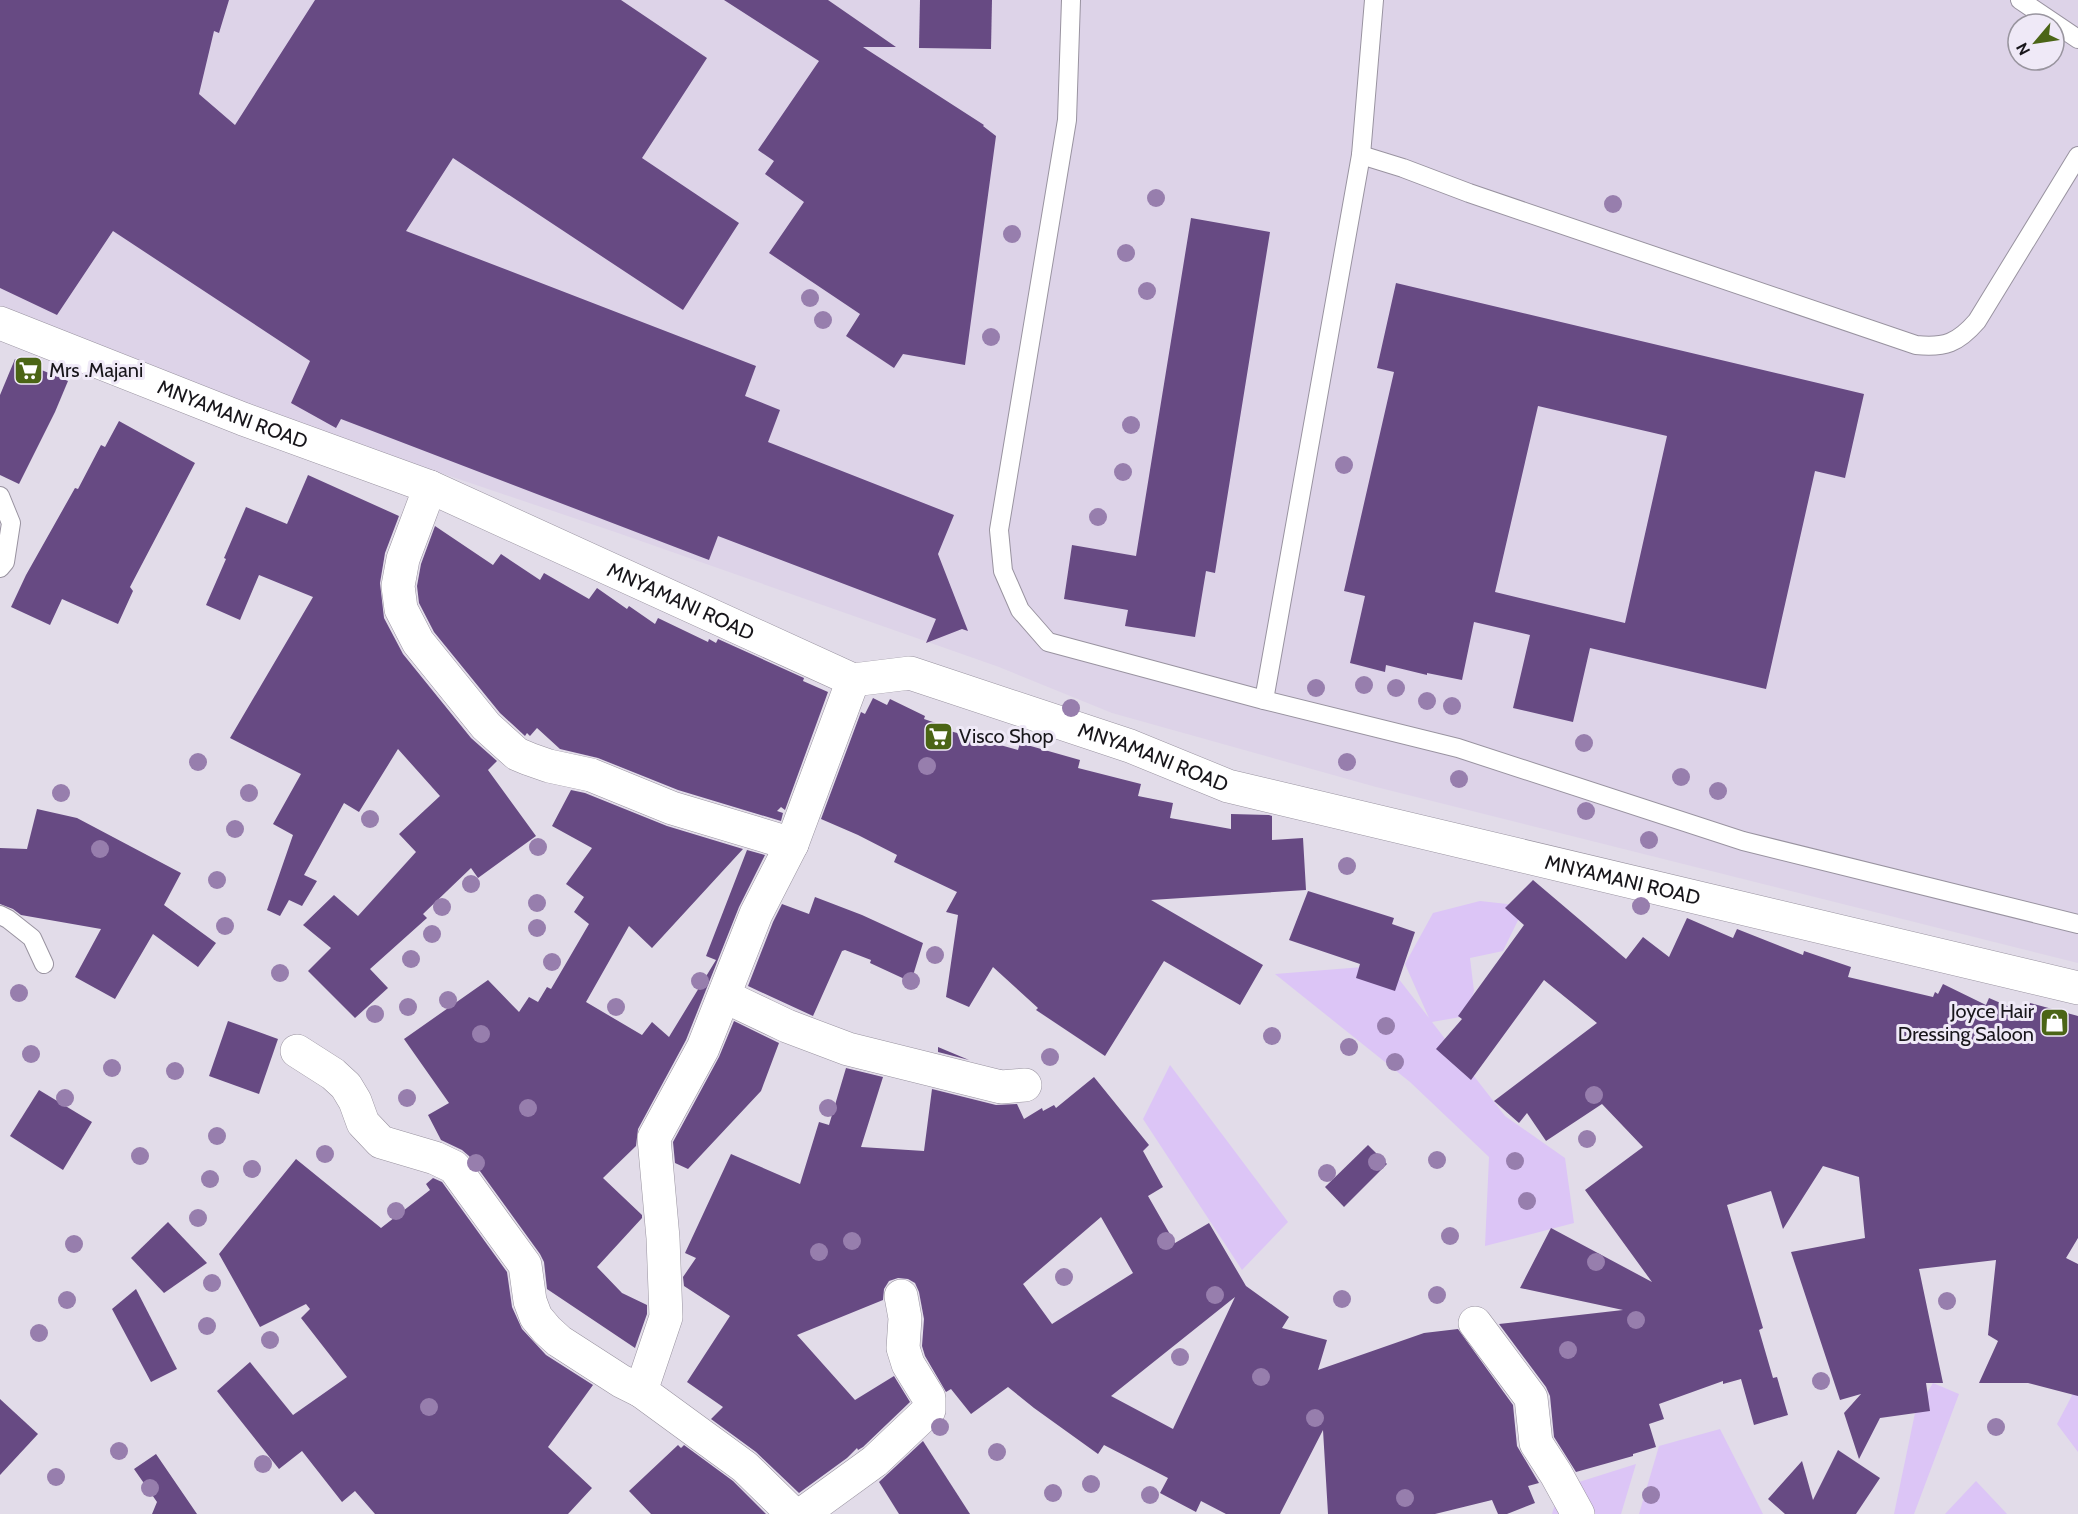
<svg xmlns="http://www.w3.org/2000/svg" width="2078" height="1514" viewBox="0 0 2078 1514" font-family="Cabin,sans-serif">
  <style>
    .built { fill: #ddd3e8; fill-rule: evenodd }
    .green { fill: #dcc5f6 }
    .building { fill: #674a83; fill-rule: evenodd }
    .lines { fill: none; stroke-linecap: round; stroke-linejoin: round }
    .lane-casing { stroke: #9993a0; stroke-width: 20 }
    .street-casing { stroke: #9993a0; stroke-width: 34 }
    .secondary-casing { stroke: #9993a0; stroke-width: 34 }
    .lane { stroke: #fff; stroke-width: 18 }
    .street { stroke: #fff; stroke-width: 33 }
    .secondary { stroke: #fff; stroke-width: 33 }
    .tree { fill: #977ead }
    .labels { text-anchor: middle; stroke-width: 6; stroke-linejoin: round; paint-order: stroke }
    .poi-label { font-size: 20px; fill: #18161b; stroke: #efe9f7; text-anchor: start }
    .street-label { font-size: 20px; fill: #18161b; stroke: #efe9f7 }
  </style>
  <rect width="100%" height="100%" fill="#e2dce9"/>
  <path class="built" d="M0,0h2078v963l-702,-176 -264,-74 -113,-46 -381,-134 -298,-101 -320,-117zM2018,24h36v36h-36z"/>
  <g class="green">
    <polygon points="1480,901 1525,906 1503,951 1470,958 1474,991 1466,1016 1432,1022 1505,1116 1565,1158 1574,1223 1485,1246 1489,1157 1410,1082 1275,974 1388,965 1429,1018 1405,964 1433,913"/>
    <polygon points="1170,1065 1288,1222 1242,1270 1143,1119"/>
    <polygon points="1933,1383 1959,1394 1914,1514 1894,1514 1915,1413"/>
    <polygon points="2078,1384 2078,1452 2057,1424"/>
    <polygon points="1720,1429 1763,1514 1639,1514 1659,1446"/>
    <polygon points="1636,1464 1621,1514 1552,1514 1560,1488"/>
    <polygon points="1976,1481 2007,1514 1945,1514"/>
  </g>
  <g class="building">
    <polygon points="0,0 229,0 219,33 214,31 199,94 235,125 315,0 621,0 707,58 642,158 739,223 683,310 453,158 406,231 756,366 745,396 780,410 768,442 954,515 938,554 968,631 962,629 926,643 936,619 718,536 709,560 341,419 336,428 291,403 310,361 113,231 57,315 0,288"/>
    <polygon points="724,0 828,0 896,47 863,47 984,125 983,126 996,136 965,365 903,354 894,368 846,336 860,314 769,253 804,202 765,174 774,161 758,150 819,61"/>
    <polygon points="920,0 992,0 991,49 919,48"/>
    <polygon points="1191,218 1270,232 1215,573 1206,571 1195,637 1125,626 1128,610 1064,599 1072,545 1136,556"/>
    <path d="M1396,283l468,111 -19,84 -30,-7 -49,218 -176,-41 -17,74 -60,-14 17,-73 -56,-13 -12,58 -35,-7v2l-41,-10 -1,7 -35,-9 15,-67 -21,-5 50,-219 -17,-4zM1538,406l129,30 -42,187 -130,-31z"/>
    <polygon points="15,359 68,381 55,412 19,484 0,475 0,395"/>
    <polygon points="119,421 195,463 130,587 133,591 118,624 62,599 50,625 11,607 26,575 75,488 78,489 101,445 105,447"/>
    <polygon points="308,475 399,516 385,553 380,583 384,618 403,654 471,738 497,761 488,770 536,836 478,878 471,868 423,914 427,918 370,969 388,988 355,1018 308,971 331,948 303,925 334,895 358,916 416,852 399,834 440,796 398,749 359,812 344,803 304,875 317,881 302,906 289,900 280,916 267,910 293,835 273,824 301,774 230,738 313,597 259,575 240,620 206,605 226,559 224,558 246,507 287,524"/>
    <polygon points="435,526 493,565 501,554 540,580 544,573 589,599 597,588 627,609 629,606 655,624 658,618 708,642 709,639 716,643 718,639 804,678 803,681 828,692 785,810 781,807 777,811 783,813 781,821 678,790 598,758 560,749 537,728 530,736 527,733 525,736 500,713 434,632 419,603 417,586 421,564"/>
    <polygon points="873,698 887,705 890,699 925,716 924,719 951,728 950,731 1018,750 1020,743 1080,760 1078,768 1141,784 1138,796 1173,803 1170,818 1231,829 1231,814 1269,815 1272,816 1272,840 1303,838 1306,890 1151,900 1263,965 1240,1005 1164,961 1105,1056 1036,1010 1038,1008 993,967 969,1007 946,997 958,915 946,912 957,892 894,862 897,855 858,835 821,819 861,712 865,714"/>
    <polygon points="571,790 585,793 667,826 743,849 652,948 629,926 586,1002 642,1035 652,1022 669,1037 716,960 706,956 747,850 765,855 739,907 686,1040 638,1129 636,1146 603,1178 642,1215 642,1218 597,1267 622,1293 647,1305 647,1314 635,1348 547,1289 544,1262 540,1254 469,1156 462,1150 441,1140 428,1115 449,1103 404,1039 488,980 519,1012 529,997 538,1002 547,987 551,989 589,924 574,912 584,897 566,884 592,848 552,826"/>
    <polygon points="37,809 77,818 181,873 164,905 216,943 198,967 153,934 115,999 75,977 101,929 21,915 13,909 0,904 0,848 27,849"/>
    <polygon points="1533,880 1626,959 1643,937 1669,957 1687,918 1733,938 1737,929 1803,955 1804,951 1851,967 1848,977 1933,997 1935,992 1938,994 1943,984 1986,1005 1989,998 2026,1014 2030,1003 2078,1016 2078,1238 2066,1258 2078,1264 2078,1396 2028,1383 1979,1383 1998,1341 1988,1335 1996,1260 1919,1269 1943,1383 1926,1383 1930,1411 1880,1418 1859,1459 1844,1413 1861,1394 1840,1400 1791,1252 1865,1238 1859,1177 1823,1166 1783,1229 1771,1191 1727,1205 1763,1328 1759,1330 1773,1378 1777,1377 1788,1415 1754,1425 1741,1379 1723,1384 1723,1381 1659,1404 1664,1419 1649,1424 1656,1447 1633,1454 1633,1456 1576,1472 1554,1437 1550,1396 1546,1387 1499,1324 1623,1310 1520,1288 1551,1228 1652,1282 1585,1190 1643,1147 1602,1104 1546,1141 1527,1113 1519,1123 1494,1101 1597,1023 1544,980 1471,1080 1436,1049 1462,1019 1458,1016 1524,925 1505,908"/>
    <polygon points="1308,891 1394,918 1392,924 1415,932 1395,991 1356,978 1360,964 1289,940"/>
    <polygon points="815,897 862,915 923,943 911,982 870,963 871,960 845,950 842,951 813,1016 748,986 773,922 782,904 809,914"/>
    <polygon points="228,1021 278,1039 259,1094 209,1076"/>
    <polygon points="734,1021 779,1043 761,1091 688,1169 675,1163 673,1142 719,1057"/>
    <polygon points="938,1047 969,1060 938,1052"/>
    <path d="M846,1068l37,9 -22,70 63,4 8,-62 64,16 21,-1 7,15 18,-11 1,3 11,-6 2,3 38,-31 55,68 -6,6 20,36 -15,9 27,47 34,-20 37,63 43,31 -7,11 45,12 -9,30 106,-37 34,-4 55,76 4,41 22,37 -11,3 7,17 -28,11h-9l-6,-14 -57,14h-107l-5,-84 -43,84h-54l-25,-13 -5,11 -36,-19 8,-15 -64,-33 -6,9 -64,-46 -26,-21 -37,27 -20,-25 -5,3 -21,-36 -3,-10 2,-27 -5,-27 -4,-9 -7,-4 -10,-1 -9,3 -5,8 -1,11 -86,35 58,65 39,-24 16,26 -47,45 -5,3 -1,-2 -10,10 -48,35 -43,-41 -45,-33 12,-12 -36,-25 43,-66 -46,-30 -1,-9 13,-19 -11,-5 46,-99 69,30 19,-62 10,3zM1101,1217l32,56 -81,51 -29,-40zM1235,1297l-62,132 -62,-33z"/>
    <polygon points="39,1090 92,1122 63,1170 10,1136"/>
    <polygon points="1368,1145 1387,1164 1344,1207 1325,1187"/>
    <polygon points="296,1159 381,1228 430,1190 426,1184 433,1178 442,1182 507,1272 512,1307 522,1329 546,1355 593,1385 548,1447 592,1488 568,1514 375,1514 355,1491 342,1502 302,1451 279,1469 217,1391 250,1362 293,1415 347,1377 301,1318 310,1309 306,1304 260,1327 219,1254"/>
    <polygon points="168,1222 207,1263 164,1293 131,1258"/>
    <polygon points="136,1289 177,1369 151,1382 112,1309"/>
    <polygon points="0,1399 38,1434 0,1475"/>
    <polygon points="923,1441 970,1514 899,1514 879,1482"/>
    <polygon points="678,1445 681,1448 684,1445 733,1481 766,1514 651,1514 629,1491"/>
    <polygon points="1838,1450 1880,1478 1856,1514 1785,1514 1768,1499 1802,1461 1813,1500"/>
    <polygon points="156,1454 197,1514 152,1514 157,1502 134,1469"/>
  </g>
  <g class="lines">
    <defs>
      <g id="lane">
        <polyline points="1071,0 1067,120 999,530 1003,571 1020,610 1048,642 1264,700 1458,748 1743,841 2078,924"/>
        <polyline points="2020,0 2078,39"/>
        <path d="M1361,155l42,13 66,25 447,152c29,3 42,-2 61,-24l101,-165"/>
        <polyline points="0,496 11,523 5,562 0,568"/>
        <polyline points="1264,700 1361,155 1374,0"/>
        <polyline points="0,915 8,919 32,938 44,964"/>
      </g>
      <g id="street">
        <polyline points="430,487 403,559 398,586 401,609 418,642 486,726 517,754 529,759 549,766 591,775 672,808 792,844"/>
        <polyline points="724,996 787,1026 848,1049 1001,1087 1025,1085"/>
        <polyline points="297,1051 333,1074 346,1086 355,1101 363,1123 381,1142 435,1158 454,1167 525,1265 530,1301 536,1317 547,1330 559,1341 621,1381 641,1391"/>
        <polyline points="1475,1323 1531,1398 1536,1443 1556,1474 1578,1514"/>
        <polyline points="793,1514 745,1467 641,1391 666,1317 663,1238 654,1138 703,1048 756,914 792,844 853,680"/>
        <polyline points="802,1514 875,1461 929,1410 929,1398 908,1364 903,1348 905,1318 901,1296"/>
      </g>
      <g id="secondary">
        <path id="s1" d="M0,323l243,96 187,68 423,193 57,-7 220,73 98,40 850,202"/>
      </g>
    </defs>
    <use href="#lane" class="lane-casing"/>
    <use href="#street" class="street-casing"/>
    <use href="#secondary" class="secondary-casing"/>
    <use href="#lane" class="lane"/>
    <use href="#street" class="street"/>
    <use href="#secondary" class="secondary"/>
  </g>
  <g class="tree">
    <circle cx="1156" cy="198" r="9"/>
    <circle cx="1613" cy="204" r="9"/>
    <circle cx="1012" cy="234" r="9"/>
    <circle cx="1126" cy="253" r="9"/>
    <circle cx="1147" cy="291" r="9"/>
    <circle cx="810" cy="298" r="9"/>
    <circle cx="823" cy="320" r="9"/>
    <circle cx="991" cy="337" r="9"/>
    <circle cx="1131" cy="425" r="9"/>
    <circle cx="1344" cy="465" r="9"/>
    <circle cx="1123" cy="472" r="9"/>
    <circle cx="1098" cy="517" r="9"/>
    <circle cx="1364" cy="685" r="9"/>
    <circle cx="1316" cy="688" r="9"/>
    <circle cx="1396" cy="688" r="9"/>
    <circle cx="1427" cy="701" r="9"/>
    <circle cx="1452" cy="706" r="9"/>
    <circle cx="1071" cy="708" r="9"/>
    <circle cx="1584" cy="743" r="9"/>
    <circle cx="198" cy="762" r="9"/>
    <circle cx="1347" cy="762" r="9"/>
    <circle cx="927" cy="766" r="9"/>
    <circle cx="1681" cy="777" r="9"/>
    <circle cx="1459" cy="779" r="9"/>
    <circle cx="1718" cy="791" r="9"/>
    <circle cx="61" cy="793" r="9"/>
    <circle cx="249" cy="793" r="9"/>
    <circle cx="1586" cy="811" r="9"/>
    <circle cx="370" cy="819" r="9"/>
    <circle cx="235" cy="829" r="9"/>
    <circle cx="1649" cy="840" r="9"/>
    <circle cx="538" cy="847" r="9"/>
    <circle cx="100" cy="849" r="9"/>
    <circle cx="1347" cy="866" r="9"/>
    <circle cx="217" cy="880" r="9"/>
    <circle cx="471" cy="884" r="9"/>
    <circle cx="537" cy="903" r="9"/>
    <circle cx="1641" cy="906" r="9"/>
    <circle cx="442" cy="907" r="9"/>
    <circle cx="225" cy="926" r="9"/>
    <circle cx="537" cy="928" r="9"/>
    <circle cx="432" cy="934" r="9"/>
    <circle cx="935" cy="955" r="9"/>
    <circle cx="411" cy="959" r="9"/>
    <circle cx="552" cy="962" r="9"/>
    <circle cx="280" cy="973" r="9"/>
    <circle cx="700" cy="981" r="9"/>
    <circle cx="911" cy="981" r="9"/>
    <circle cx="19" cy="993" r="9"/>
    <circle cx="448" cy="1000" r="9"/>
    <circle cx="408" cy="1007" r="9"/>
    <circle cx="616" cy="1007" r="9"/>
    <circle cx="375" cy="1014" r="9"/>
    <circle cx="1386" cy="1026" r="9"/>
    <circle cx="481" cy="1034" r="9"/>
    <circle cx="1272" cy="1036" r="9"/>
    <circle cx="1349" cy="1047" r="9"/>
    <circle cx="31" cy="1054" r="9"/>
    <circle cx="1050" cy="1057" r="9"/>
    <circle cx="1395" cy="1062" r="9"/>
    <circle cx="112" cy="1068" r="9"/>
    <circle cx="175" cy="1071" r="9"/>
    <circle cx="1594" cy="1095" r="9"/>
    <circle cx="65" cy="1098" r="9"/>
    <circle cx="407" cy="1098" r="9"/>
    <circle cx="528" cy="1108" r="9"/>
    <circle cx="828" cy="1108" r="9"/>
    <circle cx="217" cy="1136" r="9"/>
    <circle cx="1587" cy="1139" r="9"/>
    <circle cx="325" cy="1154" r="9"/>
    <circle cx="140" cy="1156" r="9"/>
    <circle cx="1437" cy="1160" r="9"/>
    <circle cx="1515" cy="1161" r="9"/>
    <circle cx="1377" cy="1162" r="9"/>
    <circle cx="476" cy="1163" r="9"/>
    <circle cx="252" cy="1169" r="9"/>
    <circle cx="1327" cy="1173" r="9"/>
    <circle cx="210" cy="1179" r="9"/>
    <circle cx="1527" cy="1201" r="9"/>
    <circle cx="396" cy="1211" r="9"/>
    <circle cx="198" cy="1218" r="9"/>
    <circle cx="1450" cy="1236" r="9"/>
    <circle cx="852" cy="1241" r="9"/>
    <circle cx="1166" cy="1241" r="9"/>
    <circle cx="74" cy="1244" r="9"/>
    <circle cx="819" cy="1252" r="9"/>
    <circle cx="1596" cy="1262" r="9"/>
    <circle cx="1064" cy="1277" r="9"/>
    <circle cx="212" cy="1283" r="9"/>
    <circle cx="1215" cy="1295" r="9"/>
    <circle cx="1437" cy="1295" r="9"/>
    <circle cx="1342" cy="1299" r="9"/>
    <circle cx="67" cy="1300" r="9"/>
    <circle cx="1947" cy="1301" r="9"/>
    <circle cx="1636" cy="1320" r="9"/>
    <circle cx="207" cy="1326" r="9"/>
    <circle cx="39" cy="1333" r="9"/>
    <circle cx="270" cy="1340" r="9"/>
    <circle cx="1568" cy="1350" r="9"/>
    <circle cx="1180" cy="1357" r="9"/>
    <circle cx="1261" cy="1377" r="9"/>
    <circle cx="1821" cy="1381" r="9"/>
    <circle cx="429" cy="1407" r="9"/>
    <circle cx="1315" cy="1418" r="9"/>
    <circle cx="940" cy="1427" r="9"/>
    <circle cx="1996" cy="1427" r="9"/>
    <circle cx="119" cy="1451" r="9"/>
    <circle cx="997" cy="1452" r="9"/>
    <circle cx="263" cy="1464" r="9"/>
    <circle cx="56" cy="1477" r="9"/>
    <circle cx="1091" cy="1484" r="9"/>
    <circle cx="150" cy="1488" r="9"/>
    <circle cx="1053" cy="1493" r="9"/>
    <circle cx="1150" cy="1495" r="9"/>
    <circle cx="1651" cy="1495" r="9"/>
    <circle cx="1405" cy="1498" r="9"/>
  </g>
  <defs>
    <symbol id="supermarket-square" viewBox="-11 -11 22 22"><rect x="-9" y="-9" width="18" height="18" rx="4" fill="#4b6516" stroke="#efe9f7"/><path d="M-6-5.5h2.5l.6 2H6L4.5 2H-2.5L-4.4-4H-6ZM-1.5 3.2a1.3 1.3 0 1 0 .1 0ZM3 3.2a1.3 1.3 0 1 0 .1 0Z" fill="#fff"/></symbol>
    <symbol id="shop-square" viewBox="-11 -11 22 22"><rect x="-9" y="-9" width="18" height="18" rx="4" fill="#4b6516" stroke="#efe9f7"/><path d="M-5-2.5h2.3a2.7 3.5 0 0 1 5.4 0H5L5.5 6h-11ZM-1.5-2.5h3a1.5 2.3 0 0 0-3 0Z" fill="#fff"/></symbol>
  </defs>
  <g fill-rule="evenodd">
    <use href="#supermarket-square" x="12" y="354" width="33" height="33"/>
    <use href="#supermarket-square" x="922" y="720" width="33" height="33"/>
    <use href="#shop-square" x="2038" y="1006" width="33" height="33"/>
  </g>
  <g class="labels">
    <g class="poi-label">
      <text x="49" y="377">Mrs .Majani</text>
      <text x="959" y="743">Visco Shop</text>
      <text x="2034" y="1018" text-anchor="end">Joyce Hair<tspan x="2034" dy="23">Dressing Saloon</tspan></text>
    </g>
    <g class="street-label">
      <text dy="7" stroke="none"><textPath href="#s1" startOffset="250">MNYAMANI ROAD</textPath></text>
      <text dy="7" stroke="none"><textPath href="#s1" startOffset="736">MNYAMANI ROAD</textPath></text>
      <text dy="7" stroke="none"><textPath href="#s1" startOffset="1240">MNYAMANI ROAD</textPath></text>
      <text dy="7" stroke="none"><textPath href="#s1" startOffset="1726">MNYAMANI ROAD</textPath></text>
    </g>
  </g>
  <g transform="translate(2036 42) rotate(241)"><circle r="28" fill="#efe9f7" stroke="#99959f" stroke-width="1.5"/>
  <path d="M0-4.5L10 22L0 15L-10 22Z" fill="#4b6516"/>
  <text y="-9" font-size="16" font-weight="bold" text-anchor="middle" fill="#18161b">N</text>
  </g>
</svg>
